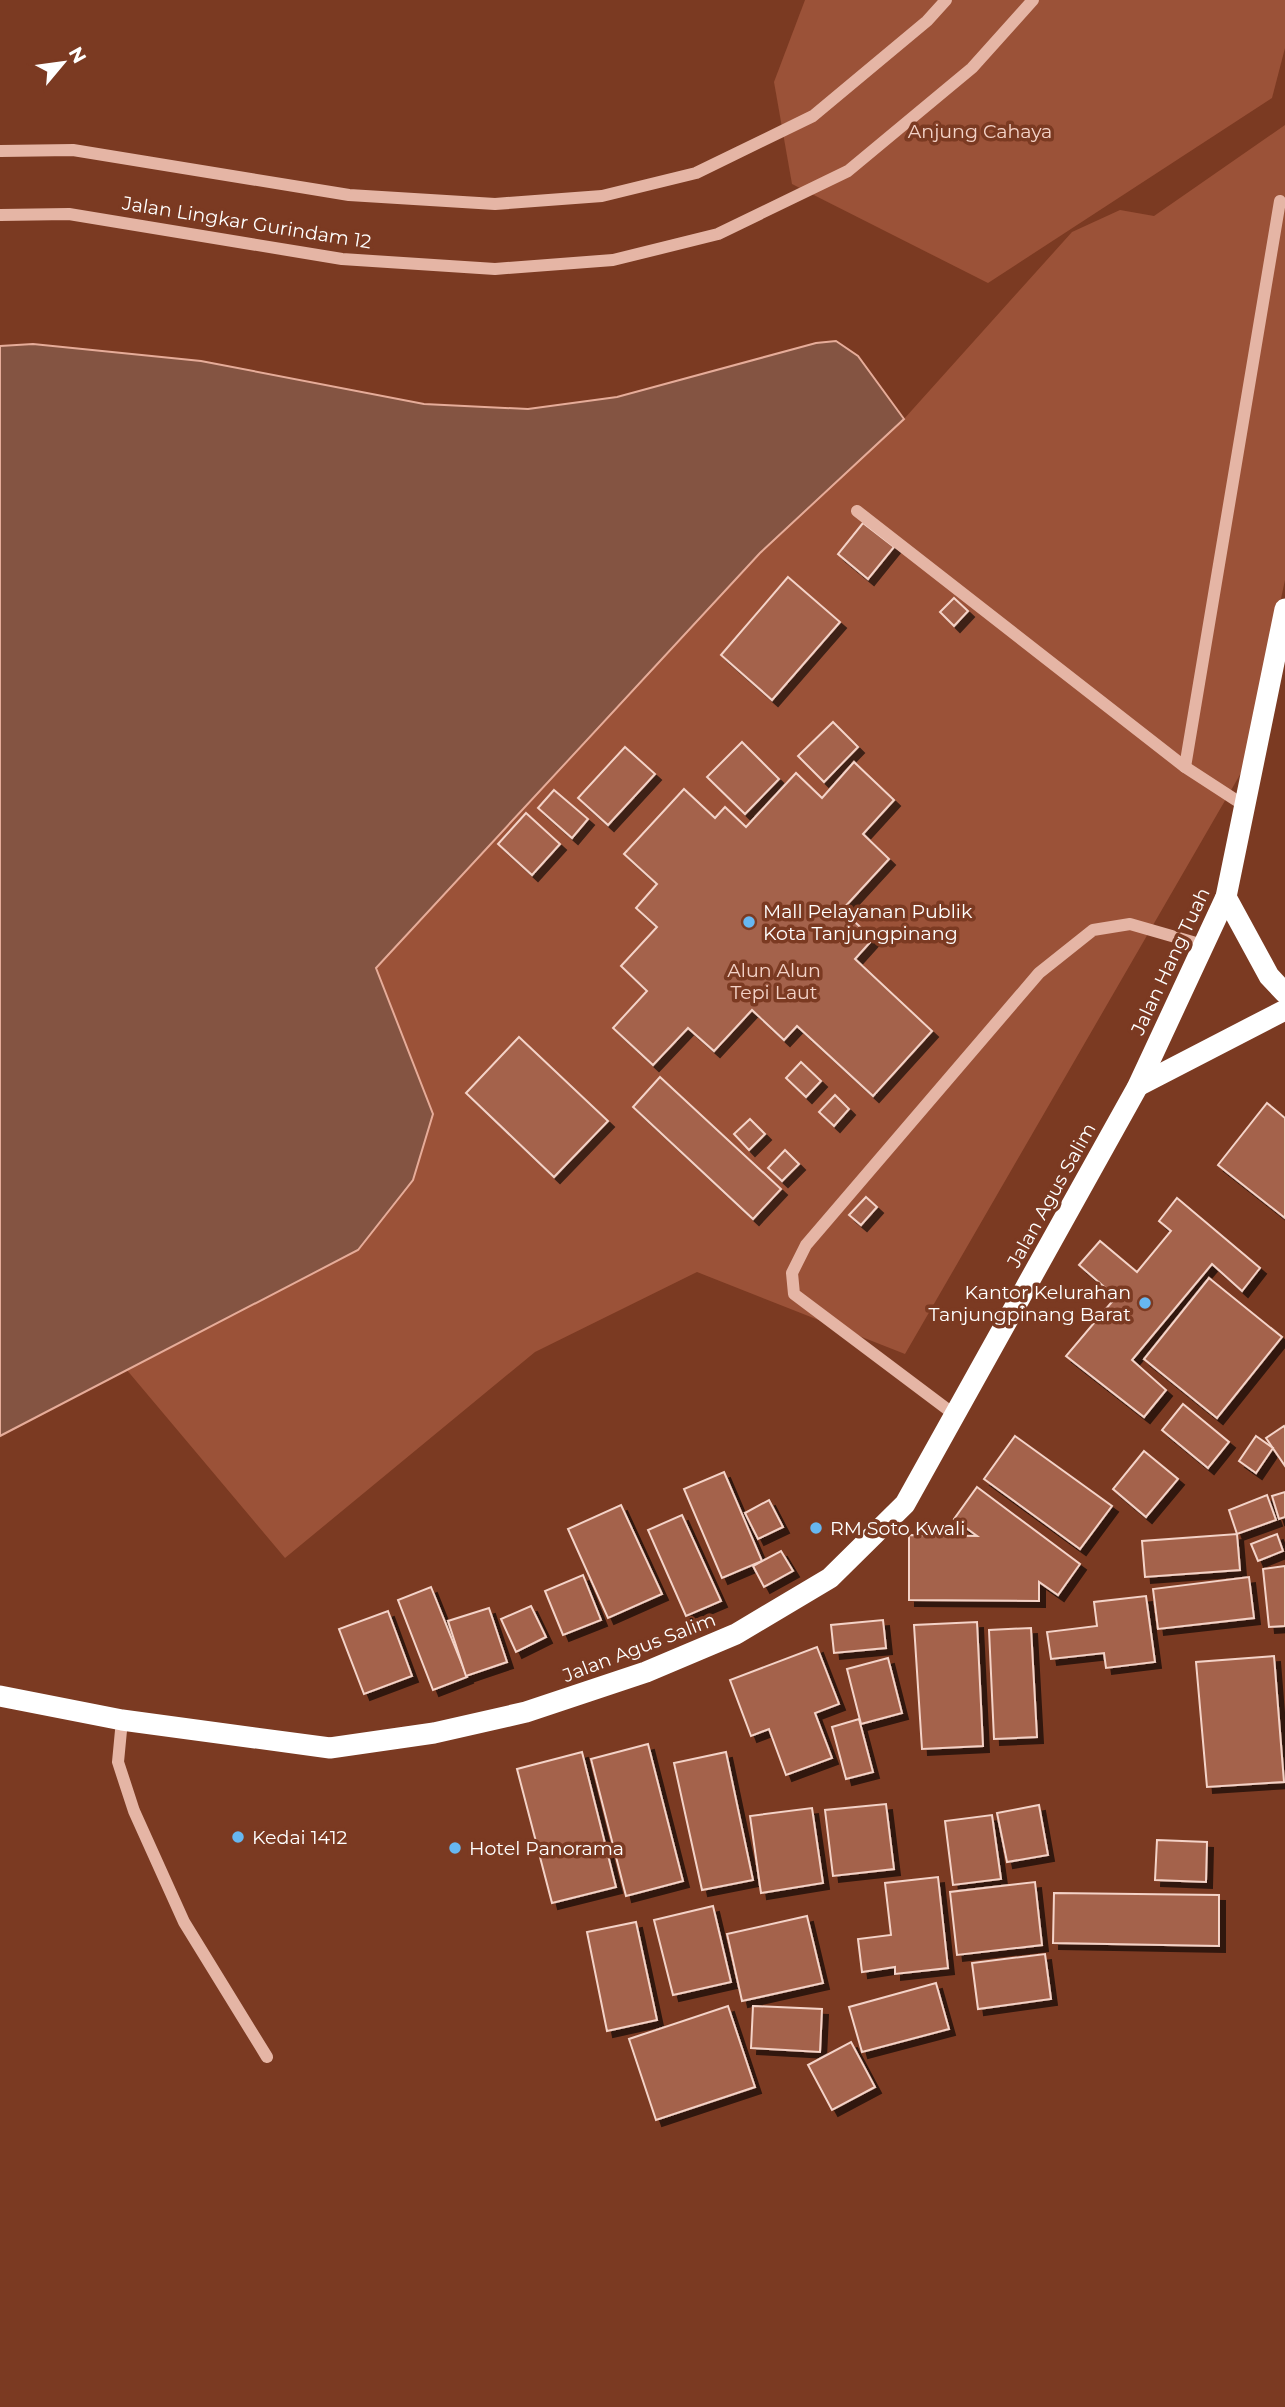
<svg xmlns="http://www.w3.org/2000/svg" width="1285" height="2407" viewBox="0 0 1285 2407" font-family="Montserrat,sans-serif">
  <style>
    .green { fill: #9b5238 }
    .water { fill: #845442; stroke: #e6ac99; stroke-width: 2 }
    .building { fill: #a4624b; stroke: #f4d3c8; stroke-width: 2; filter: url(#shadow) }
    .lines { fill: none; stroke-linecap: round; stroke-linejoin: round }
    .minor { stroke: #e5b5a5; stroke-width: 12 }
    .highway { stroke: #fff; stroke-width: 21 }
    .poi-dot { fill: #67b7f1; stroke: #7b3a22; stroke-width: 2.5 }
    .labels { text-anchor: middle; stroke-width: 7; stroke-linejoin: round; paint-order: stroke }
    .park-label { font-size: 19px; fill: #f4d3c8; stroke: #7b3a22 }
    .street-label { font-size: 19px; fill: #fff; stroke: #7b3a22 }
    .poi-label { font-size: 19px; fill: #fff; stroke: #7b3a22; text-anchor: start }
  </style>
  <defs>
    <filter id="shadow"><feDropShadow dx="6" dy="6" stdDeviation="0" flood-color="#0009"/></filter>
  </defs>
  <rect width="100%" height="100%" fill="#7b3a22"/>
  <g class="green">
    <polygon points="805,0 1285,0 1285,48 1272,98 988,283 792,184 774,82"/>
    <polygon points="1285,125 1285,580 1245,766 905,1354 697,1272 535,1352 285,1558 126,1369 358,1250 413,1180 433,1114 376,968 760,553 904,419 1072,232 1120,210 1154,216"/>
  </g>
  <polygon class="water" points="836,341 858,356 904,419 760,553 376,968 433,1114 413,1180 358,1250 0,1436 0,346 33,344 201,361 424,404 528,409 617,397 816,343"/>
  <g class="building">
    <polygon points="863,523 894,547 868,579 838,554"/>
    <polygon points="788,577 840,622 772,700 721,655"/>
    <polygon points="954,598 968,611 954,626 940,612"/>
    <polygon points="833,722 858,747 824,782 798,756"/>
    <polygon points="742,742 779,779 745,814 707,777"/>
    <polygon points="625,747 655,774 608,825 578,798"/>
    <polygon points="854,762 894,800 863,834 889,859 842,910 873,939 855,959 932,1031 873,1096 797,1026 784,1040 752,1010 714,1051 688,1028 653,1065 613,1028 647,991 621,966 657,927 636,908 657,884 624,854 684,789 715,818 725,807 746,827 796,773 822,798"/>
    <polygon points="554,790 588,819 572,838 538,808"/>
    <polygon points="526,813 560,844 532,875 498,844"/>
    <polygon points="519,1037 608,1121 554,1177 466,1093"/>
    <polygon points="801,1062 821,1081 806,1097 786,1078"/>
    <polygon points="660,1077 781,1189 753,1219 633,1107"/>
    <polygon points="835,1095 849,1109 834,1126 819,1112"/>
    <polygon points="1267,1103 1285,1118 1285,1218 1218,1165"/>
    <polygon points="750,1119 765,1134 749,1150 734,1134"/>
    <polygon points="785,1150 799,1164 782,1181 768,1168"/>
    <polygon points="866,1197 877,1207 861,1225 849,1215"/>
    <polygon points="1177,1198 1260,1268 1242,1291 1212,1264 1132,1360 1166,1390 1144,1417 1066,1356 1116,1297 1079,1265 1100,1241 1137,1272 1171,1231 1159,1221"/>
    <polygon points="1209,1278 1282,1337 1217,1418 1144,1359"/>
    <polygon points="1183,1404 1229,1442 1208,1468 1162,1430"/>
    <polygon points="1284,1426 1285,1428 1285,1466 1266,1438"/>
    <polygon points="1015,1436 1112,1506 1080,1549 984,1479"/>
    <polygon points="1256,1436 1273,1448 1256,1473 1239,1461"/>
    <polygon points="1144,1451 1178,1479 1146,1517 1113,1489"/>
    <polygon points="724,1472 762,1561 722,1578 684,1489"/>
    <polygon points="977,1487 1080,1564 1058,1595 1039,1582 1039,1601 909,1600 909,1535 977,1536 954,1519"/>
    <polygon points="1285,1492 1285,1517 1279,1519 1272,1496"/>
    <polygon points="1267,1495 1276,1520 1237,1534 1229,1510"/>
    <polygon points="769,1500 783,1527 758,1539 745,1513"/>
    <polygon points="621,1505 662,1594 608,1618 568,1529"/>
    <polygon points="682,1515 721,1601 686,1616 648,1530"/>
    <polygon points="1237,1534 1240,1570 1145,1577 1142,1541"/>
    <polygon points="1277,1534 1283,1551 1258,1561 1251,1544"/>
    <polygon points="781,1551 793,1571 764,1587 753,1566"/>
    <polygon points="1285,1566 1285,1626 1269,1627 1263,1569"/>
    <polygon points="583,1575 601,1620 563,1635 545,1591"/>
    <polygon points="1249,1577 1254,1618 1158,1629 1153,1589"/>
    <polygon points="431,1587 467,1677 433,1690 398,1600"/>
    <polygon points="1146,1596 1155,1662 1106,1668 1104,1653 1051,1659 1047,1632 1097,1626 1094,1602"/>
    <polygon points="531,1606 546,1637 516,1652 501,1619"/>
    <polygon points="489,1608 507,1662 466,1676 448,1621"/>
    <polygon points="388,1611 412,1676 364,1694 339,1629"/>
    <polygon points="883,1620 886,1648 834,1653 831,1625"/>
    <polygon points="977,1622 983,1746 922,1749 914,1625"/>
    <polygon points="1031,1628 1037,1737 994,1739 989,1630"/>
    <polygon points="817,1647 839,1704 815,1713 832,1758 786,1775 769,1729 751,1736 730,1680"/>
    <polygon points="1274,1656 1284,1782 1207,1787 1196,1662"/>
    <polygon points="888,1658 902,1713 861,1724 847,1669"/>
    <polygon points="859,1719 873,1772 846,1779 832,1727"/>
    <polygon points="648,1744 683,1881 626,1896 591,1759"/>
    <polygon points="582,1752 616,1887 552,1903 517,1769"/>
    <polygon points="726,1752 753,1880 702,1890 674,1763"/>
    <polygon points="886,1804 894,1869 833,1876 825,1810"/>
    <polygon points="1039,1805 1048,1855 1007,1862 997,1813"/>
    <polygon points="812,1808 823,1883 761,1893 750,1816"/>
    <polygon points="992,1815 1001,1879 953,1885 945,1821"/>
    <polygon points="1157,1840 1207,1842 1206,1882 1155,1880"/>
    <polygon points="938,1877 948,1968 895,1974 895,1967 862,1972 858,1939 891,1935 885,1883"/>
    <polygon points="1035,1882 1042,1945 957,1955 950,1892"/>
    <polygon points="1054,1893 1219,1895 1219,1946 1053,1943"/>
    <polygon points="713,1906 731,1982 673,1995 654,1920"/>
    <polygon points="807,1916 823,1983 742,2001 727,1934"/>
    <polygon points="636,1922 657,2020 607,2031 587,1932"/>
    <polygon points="1045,1954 1051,1999 978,2009 972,1963"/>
    <polygon points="936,1983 949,2029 862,2052 849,2007"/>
    <polygon points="728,2006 755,2087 656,2120 629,2039"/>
    <polygon points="753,2006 822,2009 820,2052 751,2048"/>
    <polygon points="851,2042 875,2087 832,2110 808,2065"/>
  </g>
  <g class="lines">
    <g class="minor">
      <polyline points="0,151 73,150 349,195 495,204 602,196 696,173 813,116 927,21 946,0"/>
      <polyline points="0,215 69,214 342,259 495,269 613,260 718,234 848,171 972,68 1033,0"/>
      <polyline points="857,511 1185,767 1245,806"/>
      <polyline points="1185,767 1280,201"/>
      <polyline points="955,1415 794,1294 792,1273 806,1245 1039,973 1093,930 1130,924 1203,945"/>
      <polyline points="122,1720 118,1762 134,1811 184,1922 267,2057"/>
    </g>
    <g class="highway">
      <polyline points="1226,897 1269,976 1285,993"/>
      <polyline points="1138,1086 1285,1010"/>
      <polyline points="0,1696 122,1720 330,1748 434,1733 526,1712 646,1672 736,1634 830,1578 905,1504 1138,1086 1226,897 1285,609"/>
    </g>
  </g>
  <g class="poi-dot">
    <circle cx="749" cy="922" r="7"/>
    <circle cx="1145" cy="1303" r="7"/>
    <circle cx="816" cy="1528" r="7"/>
    <circle cx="238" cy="1837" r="7"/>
    <circle cx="455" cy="1848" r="7"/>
  </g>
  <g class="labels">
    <g class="park-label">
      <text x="980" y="138">Anjung Cahaya</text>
      <text x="774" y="977">Alun Alun<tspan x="774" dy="22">Tepi Laut</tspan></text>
    </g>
    <g class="street-label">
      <text transform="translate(247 222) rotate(9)" y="7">Jalan Lingkar Gurindam 12</text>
      <text transform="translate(1170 961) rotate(-65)" y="7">Jalan Hang Tuah</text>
      <text transform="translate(1051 1195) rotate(-61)" y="7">Jalan Agus Salim</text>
      <text transform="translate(639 1647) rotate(-21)" y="7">Jalan Agus Salim</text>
    </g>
    <g class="poi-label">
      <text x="763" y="918">Mall Pelayanan Publik<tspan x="763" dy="22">Kota Tanjungpinang</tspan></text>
      <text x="1131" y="1299" text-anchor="end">Kantor Kelurahan<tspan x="1131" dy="22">Tanjungpinang Barat</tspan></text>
      <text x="830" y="1535">RM Soto Kwali</text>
      <text x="252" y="1844">Kedai 1412</text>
      <text x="469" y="1855">Hotel Panorama</text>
    </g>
  </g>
  <g transform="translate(63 63) rotate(61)" stroke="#7b3a22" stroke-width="5" paint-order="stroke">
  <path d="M0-5L12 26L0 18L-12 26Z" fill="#ffffff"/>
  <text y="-10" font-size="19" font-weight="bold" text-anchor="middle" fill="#ffffff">N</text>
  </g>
</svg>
